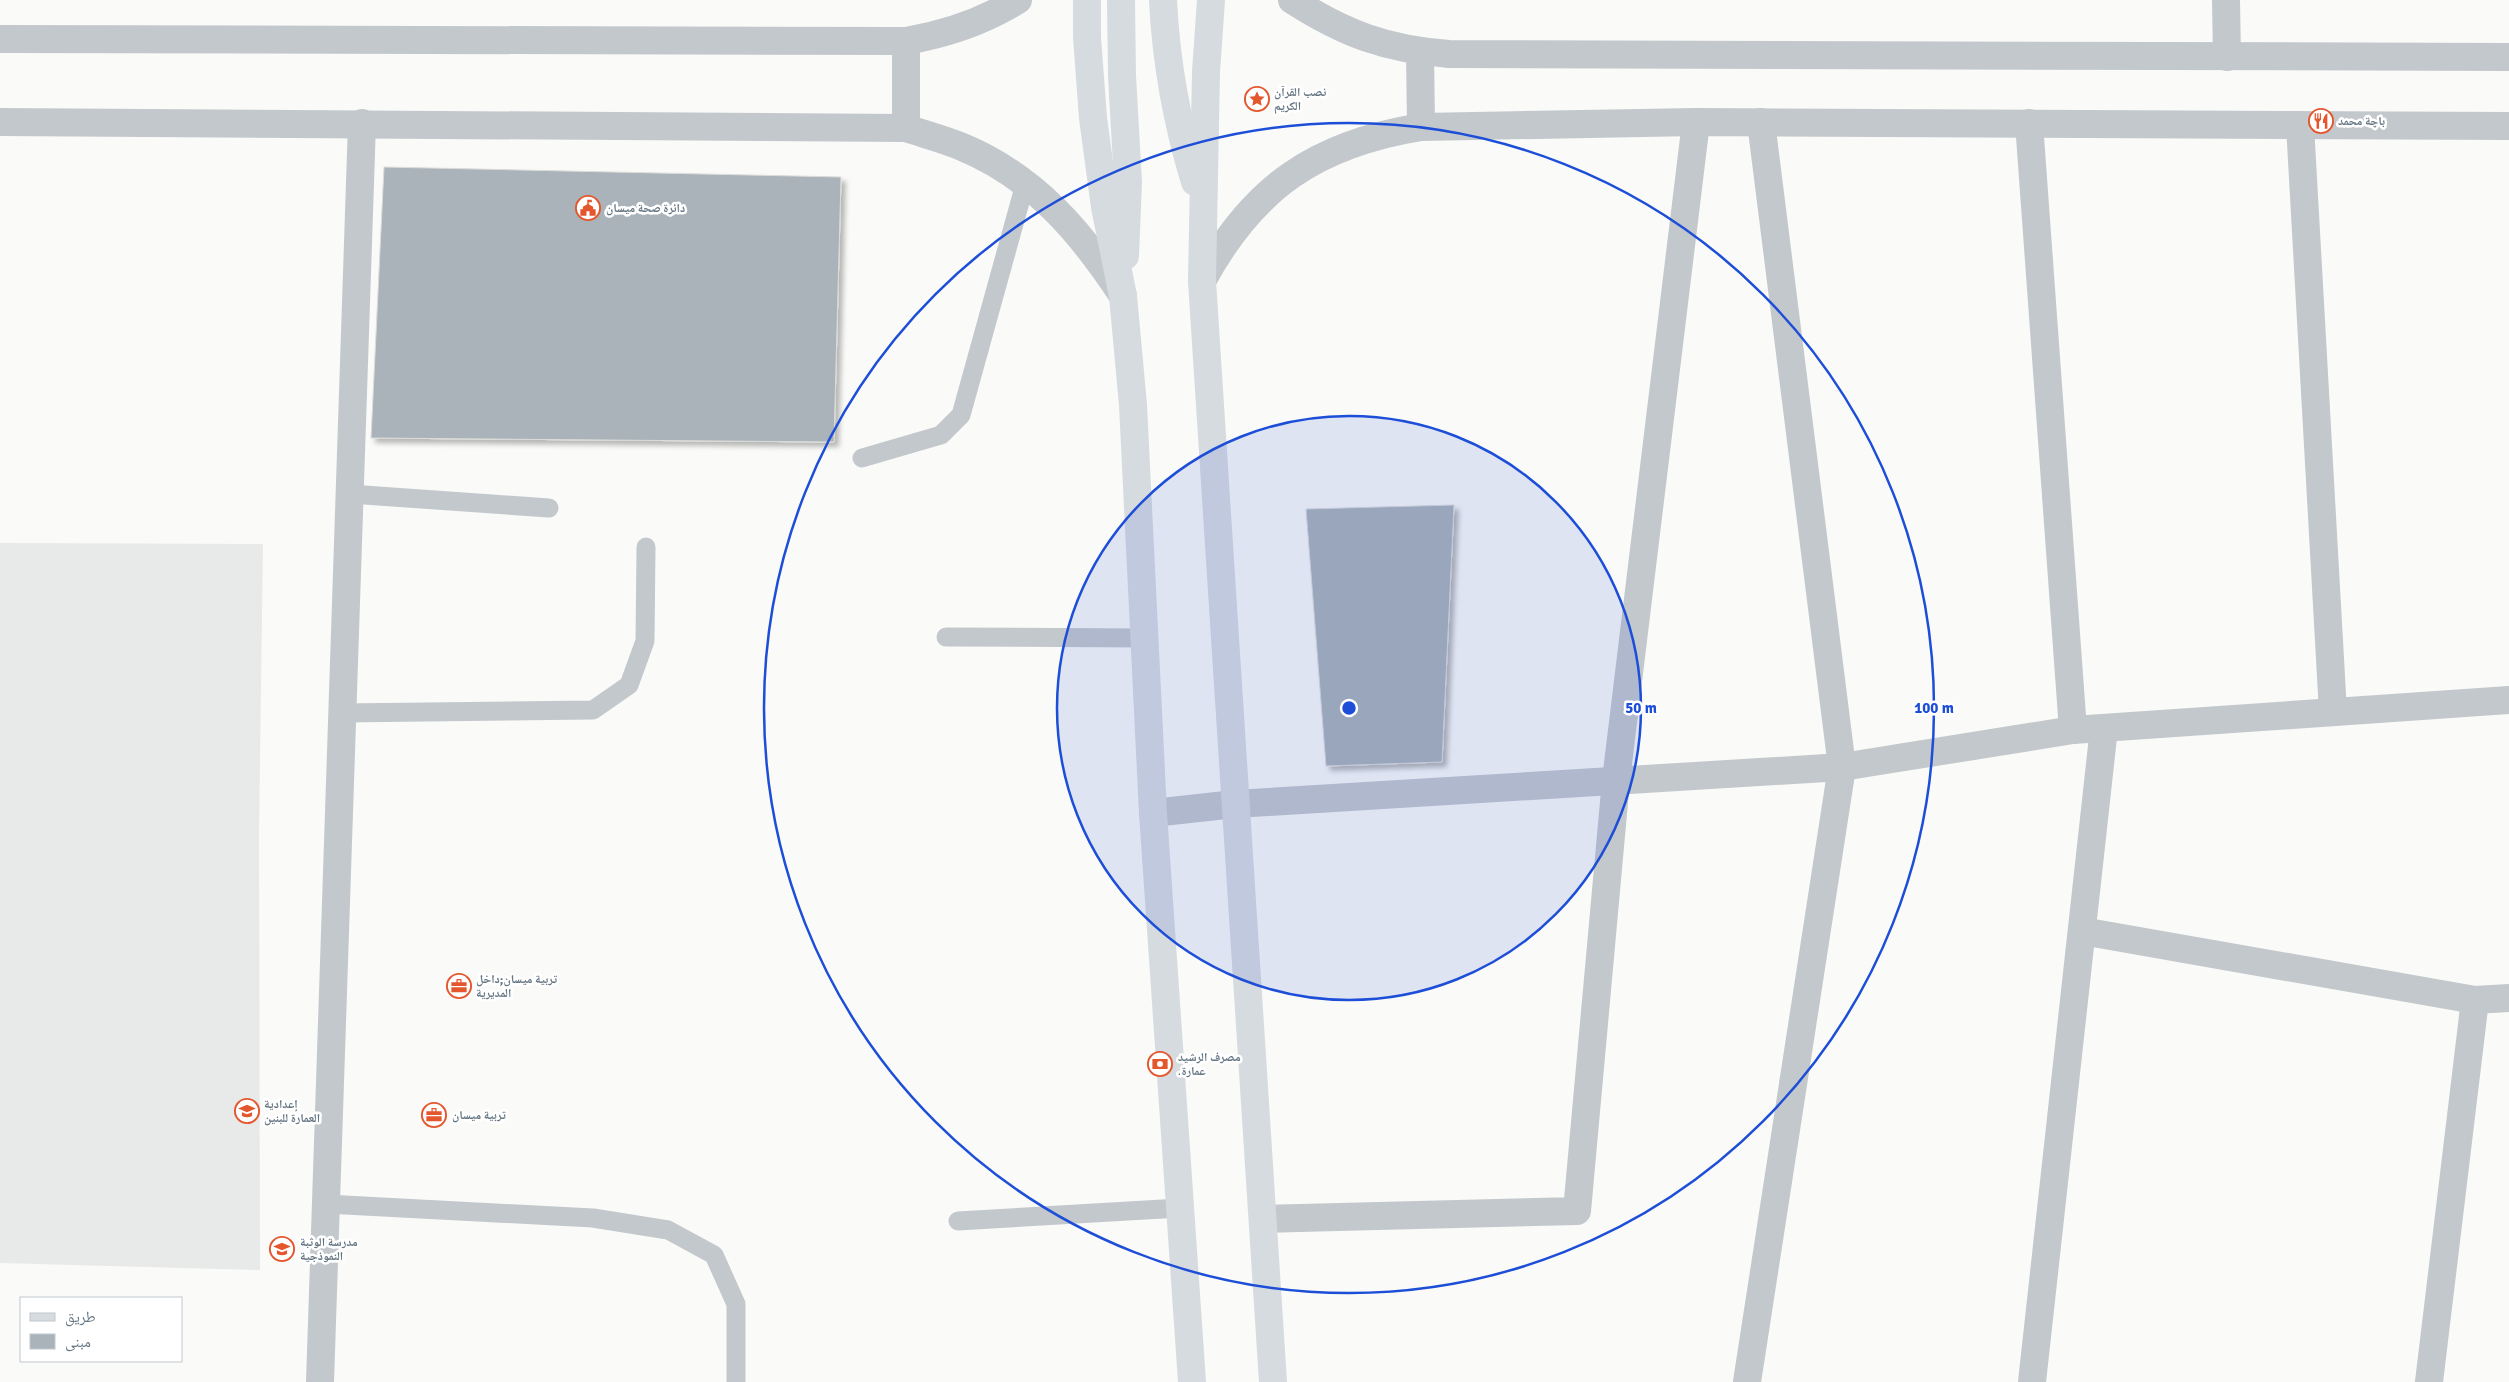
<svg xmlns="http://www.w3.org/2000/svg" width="2509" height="1382" viewBox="0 0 2509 1382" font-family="Signika,'Noto Naskh Arabic',sans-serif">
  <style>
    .built { fill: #e8e9e9 }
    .building { fill: #aab3b9; stroke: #dcdcda; filter: url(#shadow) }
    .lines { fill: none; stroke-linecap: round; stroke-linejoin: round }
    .service { stroke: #c3c8cc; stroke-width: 19 }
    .minor { stroke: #c3c8cc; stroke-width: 28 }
    .tertiary { stroke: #c3c8cc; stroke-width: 28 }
    .primary { stroke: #d6dbdf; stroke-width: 28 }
    .ring { fill: none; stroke: #1d4ed8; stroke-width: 2.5 }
    .labels { text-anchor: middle; stroke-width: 5; stroke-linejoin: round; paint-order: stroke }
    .poi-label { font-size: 12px; font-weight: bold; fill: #657683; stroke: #fff; text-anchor: start }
    .centre { fill: #1d4ed8; stroke: #fff; stroke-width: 2.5 }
    .ring-label { font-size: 15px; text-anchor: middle; font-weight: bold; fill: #1d4ed8; stroke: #fff; stroke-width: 5; stroke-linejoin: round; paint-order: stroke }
  </style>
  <defs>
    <filter id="shadow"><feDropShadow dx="4.5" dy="4.5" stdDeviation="2.5" flood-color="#0004"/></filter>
  </defs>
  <rect width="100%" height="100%" fill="#fafaf8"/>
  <polygon class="built" points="0,543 263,544 259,832 260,1270 0,1263"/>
  <g class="building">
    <polygon points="384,167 841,177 834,442 371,438"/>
    <polygon points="1454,505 1442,762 1326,766 1306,509"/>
  </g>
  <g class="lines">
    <g class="service">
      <polyline points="862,458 941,435 961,415 1025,184"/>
      <polyline points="350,494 549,508"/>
      <polyline points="946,637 1145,638"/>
      <polyline points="343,713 593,710 629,685 645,641 646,547"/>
      <polyline points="326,1204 593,1218 668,1230 714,1255 736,1304 736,1382"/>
      <polyline points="958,1221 1180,1208"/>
    </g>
    <g class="minor">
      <polyline points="2226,0 2227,57"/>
      <polyline points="2029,123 2073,730"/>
      <polyline points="2300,125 2333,712"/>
      <polyline points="1153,813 1235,804 1842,767 2073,730 2509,700"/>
      <polyline points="2082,931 2475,1000 2509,998"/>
      <polyline points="1263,1219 1577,1211 1616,780 1696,122"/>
      <polyline points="1747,1382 1842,767 1761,122"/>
      <polyline points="2032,1382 2104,728"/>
      <polyline points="2429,1382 2475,1000"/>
    </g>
    <g class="tertiary">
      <path d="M1292,0c53,34 94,49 157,54l1060,3"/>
      <path d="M0,39l906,2c41,-7 77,-19 112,-41"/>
      <polyline points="1420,51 1421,127"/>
      <path d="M0,122l906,6c18,6 37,11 54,18 74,30 121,86 163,150"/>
      <polyline points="906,128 906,41"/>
      <path d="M1202,281c51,-94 114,-137 219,-154l275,-5 813,4"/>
      <polyline points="320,1382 362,123"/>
    </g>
    <g class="primary">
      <polyline points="1087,0 1087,37 1093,118 1105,207 1123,296 1133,405 1153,813 1192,1382"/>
      <polyline points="1121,0 1122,76 1128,182 1125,256"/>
      <path d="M1163,0c3,62 14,123 32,182"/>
      <polyline points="1211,0 1206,72 1202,281 1273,1382"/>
    </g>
  </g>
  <circle cx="1349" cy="708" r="292" fill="#1d4ed8" fill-opacity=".12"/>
  <g class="ring">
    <circle cx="1349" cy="708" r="292"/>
    <circle cx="1349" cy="708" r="585"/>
  </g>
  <defs>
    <symbol id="sight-ring" viewBox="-11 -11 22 22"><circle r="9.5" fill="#fff" stroke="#e4572e" stroke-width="1.5"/><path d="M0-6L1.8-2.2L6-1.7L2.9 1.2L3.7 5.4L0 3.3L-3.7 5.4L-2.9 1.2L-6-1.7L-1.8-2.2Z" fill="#e4572e"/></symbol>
    <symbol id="restaurant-ring" viewBox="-11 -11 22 22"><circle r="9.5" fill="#fff" stroke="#e4572e" stroke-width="1.5"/><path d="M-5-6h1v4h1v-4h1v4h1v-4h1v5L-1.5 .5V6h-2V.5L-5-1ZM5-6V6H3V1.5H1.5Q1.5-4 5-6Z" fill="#e4572e"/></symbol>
    <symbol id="civic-ring" viewBox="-11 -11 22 22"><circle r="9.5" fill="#fff" stroke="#e4572e" stroke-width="1.5"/><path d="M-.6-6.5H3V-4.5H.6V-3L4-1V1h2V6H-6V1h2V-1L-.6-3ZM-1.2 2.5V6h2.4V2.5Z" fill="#e4572e"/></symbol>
    <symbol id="office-ring" viewBox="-11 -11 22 22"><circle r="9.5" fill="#fff" stroke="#e4572e" stroke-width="1.5"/><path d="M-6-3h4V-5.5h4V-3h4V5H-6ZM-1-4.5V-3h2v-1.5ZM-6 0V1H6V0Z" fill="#e4572e"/></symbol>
    <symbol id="bank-ring" viewBox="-11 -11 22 22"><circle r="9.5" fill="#fff" stroke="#e4572e" stroke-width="1.5"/><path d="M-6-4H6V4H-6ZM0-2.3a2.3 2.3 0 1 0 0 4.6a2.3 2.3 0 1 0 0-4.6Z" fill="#e4572e"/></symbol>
    <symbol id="school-ring" viewBox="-11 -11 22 22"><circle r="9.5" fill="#fff" stroke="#e4572e" stroke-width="1.5"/><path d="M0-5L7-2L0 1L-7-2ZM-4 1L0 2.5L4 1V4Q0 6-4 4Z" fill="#e4572e"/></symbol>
  </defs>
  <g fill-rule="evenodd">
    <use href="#sight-ring" x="1243" y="85" width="28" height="28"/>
    <use href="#restaurant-ring" x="2307" y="107" width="28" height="28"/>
    <use href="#civic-ring" x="574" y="194" width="28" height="28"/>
    <use href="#office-ring" x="445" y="972" width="28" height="28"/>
    <use href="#bank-ring" x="1146" y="1050" width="28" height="28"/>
    <use href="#school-ring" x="233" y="1097" width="28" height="28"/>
    <use href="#office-ring" x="420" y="1101" width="28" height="28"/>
    <use href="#school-ring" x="268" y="1235" width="28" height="28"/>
  </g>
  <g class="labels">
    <g class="poi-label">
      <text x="1274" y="96">نصب القرآن<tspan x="1274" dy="14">الكريم</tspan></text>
      <text x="2338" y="125">باچة محمد</text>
      <text x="606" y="212">دائرة صحة ميسان</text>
      <text x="476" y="983">تربية ميسان;داخل<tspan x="476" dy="14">المديرية</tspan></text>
      <text x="1178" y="1061">مصرف الرشيد<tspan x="1178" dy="14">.عمارة</tspan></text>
      <text x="264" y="1108">إعدادية<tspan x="264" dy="14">العمارة للبنين</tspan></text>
      <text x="452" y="1119">تربية ميسان</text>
      <text x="300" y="1246">مدرسة الوثبة<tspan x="300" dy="14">النموذجية</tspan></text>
    </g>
  </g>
  <circle cx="1349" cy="708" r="8" class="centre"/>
  <g class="ring-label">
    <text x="1641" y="713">50 m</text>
    <text x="1934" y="713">100 m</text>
  </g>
  <rect x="20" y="1297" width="162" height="65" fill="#ffffff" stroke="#c1c8cd"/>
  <rect x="30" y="1313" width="25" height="8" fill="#d6dbdf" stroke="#c1c8cd"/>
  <text x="65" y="1322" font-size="15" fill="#657683">طريق</text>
  <rect x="30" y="1334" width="25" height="15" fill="#aab3b9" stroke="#c1c8cd"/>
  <text x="65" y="1347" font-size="15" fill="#657683">مبنى</text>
</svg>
